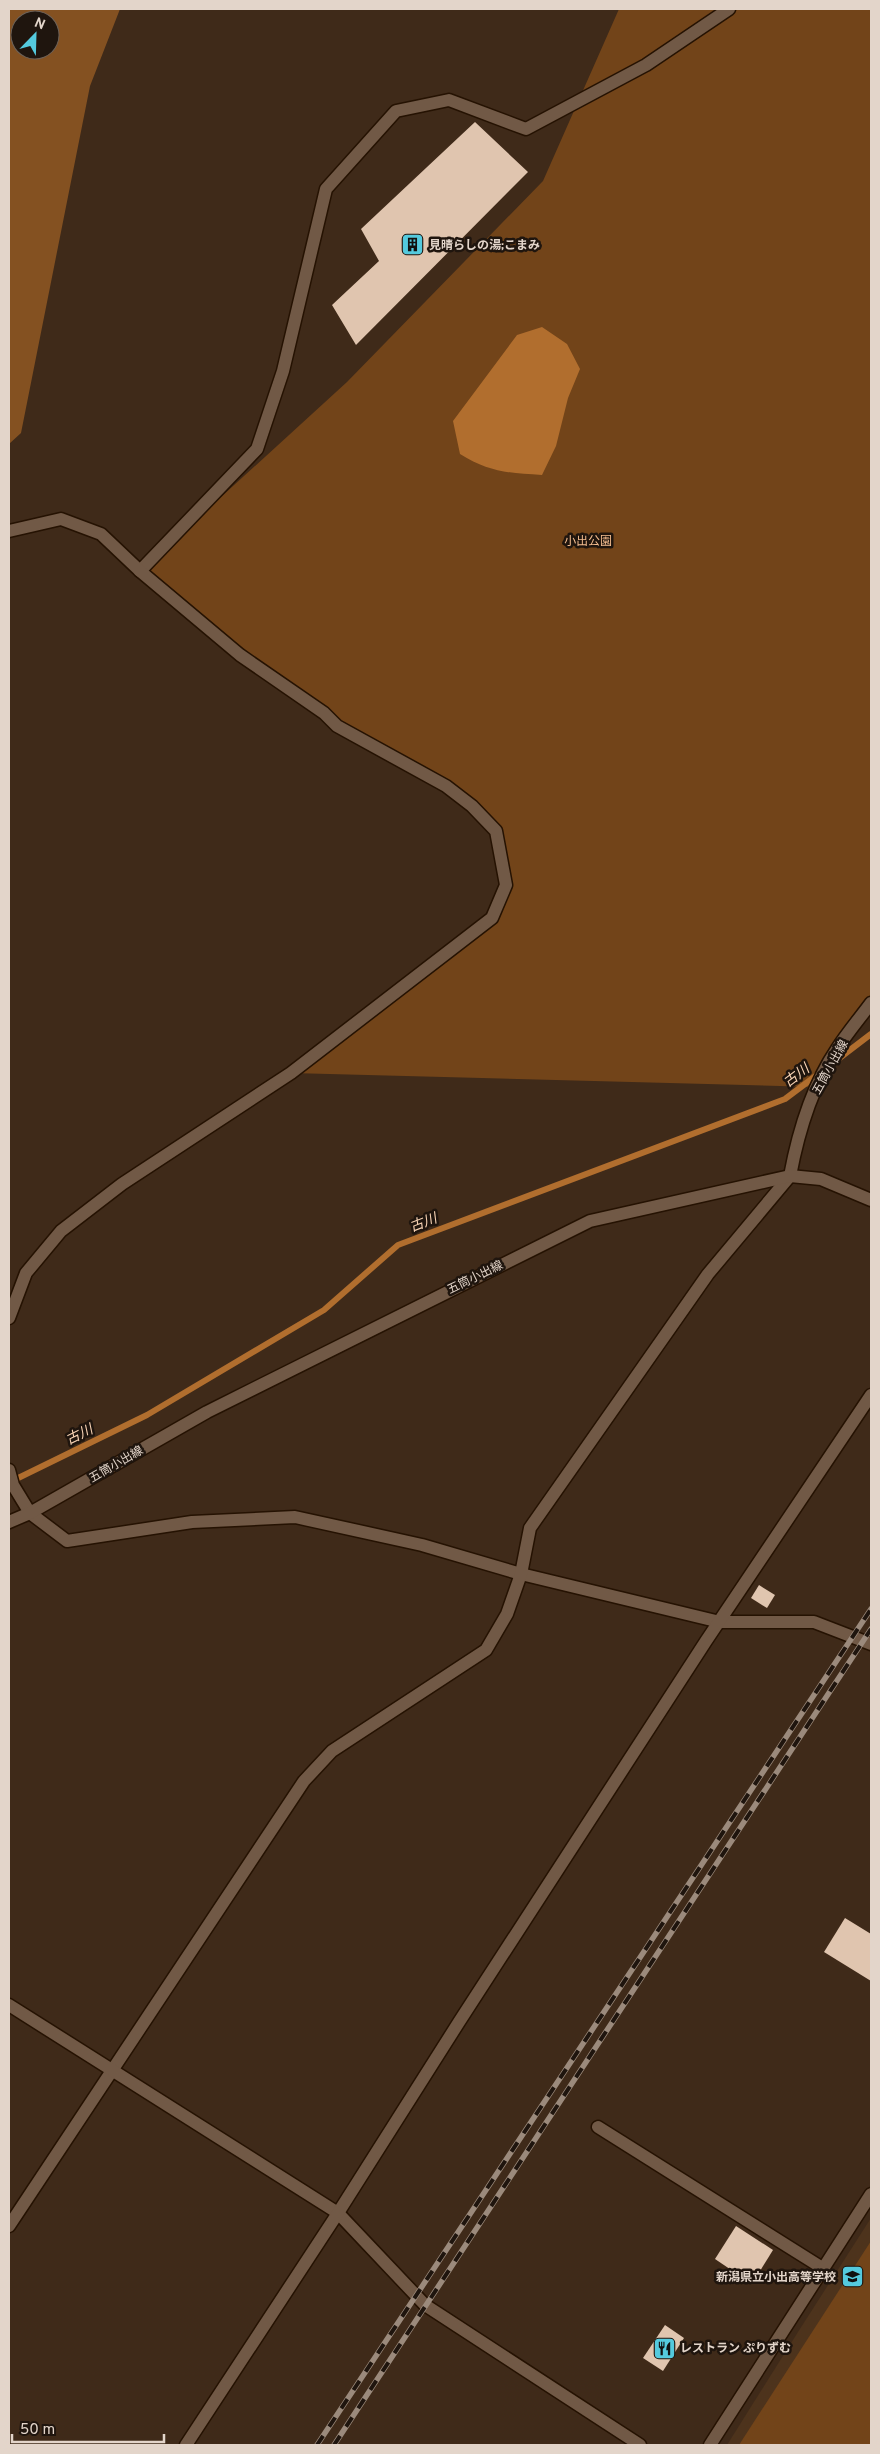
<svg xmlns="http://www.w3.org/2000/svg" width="880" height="2454" viewBox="0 0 880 2454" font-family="Overpass,'Noto Sans JP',sans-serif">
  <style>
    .built { fill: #4d331c }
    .green { fill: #724419 }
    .forest { fill: #845121; fill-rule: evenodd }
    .water { fill: #b16e2e }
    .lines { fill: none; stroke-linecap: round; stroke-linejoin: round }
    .stream { stroke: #b16e2e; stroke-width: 6 }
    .building { fill: #e0c5af }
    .street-casing { stroke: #251202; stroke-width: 15 }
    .secondary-casing { stroke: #251202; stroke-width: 15 }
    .street { stroke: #715946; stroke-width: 12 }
    .secondary { stroke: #715946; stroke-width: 12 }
    .rail-casing { stroke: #9b8a7c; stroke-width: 5.5 }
    .rail { stroke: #1f150e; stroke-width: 4; stroke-dasharray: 11; stroke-linecap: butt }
    .labels { text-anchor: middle; stroke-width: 5; stroke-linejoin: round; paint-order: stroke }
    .poi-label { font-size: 12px; font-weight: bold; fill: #e3d5ca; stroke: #1f150e; text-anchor: start }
    .park-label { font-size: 12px; fill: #f4bd8f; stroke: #1f150e }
    .street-label { font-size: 12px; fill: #e3d5ca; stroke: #1f150e }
    .water-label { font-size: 14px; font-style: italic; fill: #f9d4b5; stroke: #1f150e }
  </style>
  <rect width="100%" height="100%" fill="#3f2a19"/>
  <polygon class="built" points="871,2218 871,2445 727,2445 798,2332"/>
  <g class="green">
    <polygon points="619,9 871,9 871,1003 816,1087 291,1073 492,918 506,885 496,831 472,806 337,726 140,571 347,382 543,181"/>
    <polygon points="871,2241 871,2445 739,2445"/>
  </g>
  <path class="forest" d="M9,9h111l-30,77 -69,347 -12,11zM20,20h30v30h-30z"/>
  <path class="water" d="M542,327l25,17 13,25 -12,29 -12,48 -14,29c-34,-2 -53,-3 -82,-21l-7,-33 64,-86z"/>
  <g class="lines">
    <g class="stream">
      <polyline points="833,1063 871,1034"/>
      <polyline points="10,1482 147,1415 324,1310 398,1245 785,1099 821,1072"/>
    </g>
  </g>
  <g class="building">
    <polygon points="475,122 528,172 356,345 332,305 379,261 361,229"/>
    <polygon points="759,1585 775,1595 767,1608 751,1598"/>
    <polygon points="845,1918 871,1934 871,1981 824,1952"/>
    <polygon points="736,2226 773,2250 752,2284 715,2259"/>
    <polygon points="665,2325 684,2338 663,2371 643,2358"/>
  </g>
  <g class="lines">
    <defs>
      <g id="street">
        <polyline points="140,571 257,449 283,371 326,189 396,111 449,100 526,129 646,65 729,9"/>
        <polyline points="30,1513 67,1541 192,1522 295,1517 422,1545 521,1574 720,1622 814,1622 871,1644"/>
        <polyline points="598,2127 824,2269"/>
        <polyline points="9,2226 304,1781 332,1751 486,1650 507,1614 521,1574 530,1528 708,1274 790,1176"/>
      </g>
      <g id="secondary">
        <polyline points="9,531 61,519 101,534 140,571 240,655 324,713 337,726 446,786 472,806 496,831 506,885 492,918 291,1073 122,1184 61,1231 26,1273 9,1318"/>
        <path d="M790,1176c8,-43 22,-90 47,-127 10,-16 23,-31 34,-46"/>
        <polyline points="9,1470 13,1485 30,1513"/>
        <polyline points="9,1522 30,1513 207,1412 590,1221 790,1176 821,1179 871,1200"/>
        <polyline points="9,2005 338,2213 425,2305 640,2445"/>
        <polyline points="186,2445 338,2213 459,2022 706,1641 871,1395"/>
        <polyline points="710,2445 871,2194"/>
      </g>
    </defs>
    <use href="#street" class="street-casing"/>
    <use href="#secondary" class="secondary-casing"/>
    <use href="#street" class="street"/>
    <use href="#secondary" class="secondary"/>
    <defs>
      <g id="rail">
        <polyline points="317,2445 871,1609"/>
        <polyline points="334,2445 871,1629"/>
      </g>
    </defs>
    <use href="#rail" class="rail-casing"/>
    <use href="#rail" class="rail"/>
  </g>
  <defs>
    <symbol id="building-square" viewBox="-11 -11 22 22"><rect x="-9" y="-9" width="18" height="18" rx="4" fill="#54cade" stroke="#1f150e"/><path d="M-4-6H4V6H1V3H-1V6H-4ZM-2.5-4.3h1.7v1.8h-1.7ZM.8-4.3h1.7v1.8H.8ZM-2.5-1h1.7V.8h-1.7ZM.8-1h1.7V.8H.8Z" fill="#111"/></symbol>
    <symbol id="school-square" viewBox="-11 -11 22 22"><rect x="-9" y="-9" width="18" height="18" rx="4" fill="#54cade" stroke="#1f150e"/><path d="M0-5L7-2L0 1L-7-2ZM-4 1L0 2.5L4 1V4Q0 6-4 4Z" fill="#111"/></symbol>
    <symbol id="restaurant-square" viewBox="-11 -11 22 22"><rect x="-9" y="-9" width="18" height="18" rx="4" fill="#54cade" stroke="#1f150e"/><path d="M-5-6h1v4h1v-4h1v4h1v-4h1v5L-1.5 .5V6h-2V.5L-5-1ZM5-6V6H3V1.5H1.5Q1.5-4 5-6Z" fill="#111"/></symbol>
  </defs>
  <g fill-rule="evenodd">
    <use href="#building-square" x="400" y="232" width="25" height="25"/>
    <use href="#school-square" x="840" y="2264" width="25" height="25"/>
    <use href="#restaurant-square" x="652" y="2336" width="25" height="25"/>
  </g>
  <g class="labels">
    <g class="poi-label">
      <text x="429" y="249">見晴らしの湯;こまみ</text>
      <text x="836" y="2281" text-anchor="end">新潟県立小出高等学校</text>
      <text x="680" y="2352">レストラン ぷりずむ</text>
    </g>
    <g class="park-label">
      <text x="588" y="545">小出公園</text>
    </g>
    <g class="street-label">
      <text transform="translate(830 1067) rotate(-61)" y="4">五筒小出線</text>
      <text transform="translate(475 1277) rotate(-26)" y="4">五筒小出線</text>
      <text transform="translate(116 1464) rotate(-30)" y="4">五筒小出線</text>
    </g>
    <g class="water-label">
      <text transform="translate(796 1075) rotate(-37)" y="5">古川</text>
      <text transform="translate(423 1222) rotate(-21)" y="5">古川</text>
      <text transform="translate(79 1434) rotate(-26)" y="5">古川</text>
    </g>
  </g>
  <rect width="880" height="2454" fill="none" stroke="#e3d5ca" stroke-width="20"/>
  <g transform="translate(35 35) rotate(23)"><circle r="24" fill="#1f150e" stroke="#6d6259"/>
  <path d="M0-4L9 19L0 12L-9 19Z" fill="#54cade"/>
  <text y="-8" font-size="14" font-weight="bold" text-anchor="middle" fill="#e3d5ca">N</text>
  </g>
  <path d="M12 2434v8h152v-8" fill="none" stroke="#e3d5ca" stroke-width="2.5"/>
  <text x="20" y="2434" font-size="15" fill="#e3d5ca" stroke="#1f150e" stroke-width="4" paint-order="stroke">50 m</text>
</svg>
